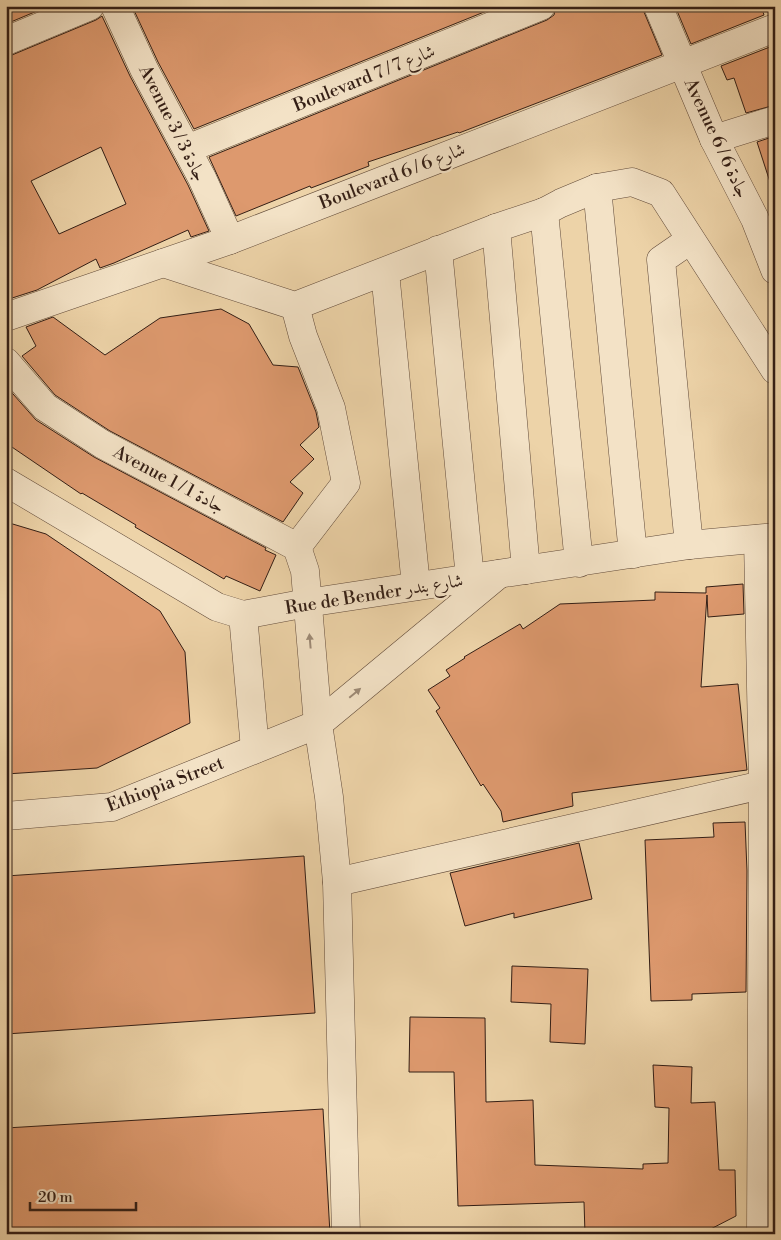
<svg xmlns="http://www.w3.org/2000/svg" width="781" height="1240" viewBox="0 0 781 1240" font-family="'Libre Bodoni',Amiri,serif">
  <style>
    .building { fill: #dd996e; stroke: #331e15; fill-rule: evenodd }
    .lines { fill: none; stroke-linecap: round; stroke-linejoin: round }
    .minor-casing { stroke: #624b3a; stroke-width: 29 }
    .minor { stroke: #f3e2c6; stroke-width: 28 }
    .oneway { fill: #9d8a76 }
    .labels { text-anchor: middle; stroke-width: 4.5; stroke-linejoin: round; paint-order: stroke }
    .street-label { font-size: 18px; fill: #331e15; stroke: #f3e2c6 }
  </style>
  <rect width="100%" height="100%" fill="#edd3a8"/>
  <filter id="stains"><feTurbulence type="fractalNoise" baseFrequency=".004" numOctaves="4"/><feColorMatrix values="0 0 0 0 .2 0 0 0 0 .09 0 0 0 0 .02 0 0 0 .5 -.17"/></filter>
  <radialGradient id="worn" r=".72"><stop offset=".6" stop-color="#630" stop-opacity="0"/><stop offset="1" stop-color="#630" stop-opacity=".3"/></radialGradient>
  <g class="building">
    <polygon points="6,6 49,6 6,24"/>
    <polygon points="132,6 499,6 194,129 158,62"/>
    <polygon points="556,6 643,6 644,12 662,55 459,133 458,132 368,162 369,166 311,188 310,186 236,216 209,157 547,20 554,15"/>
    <polygon points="675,6 761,6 764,15 691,44"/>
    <path d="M102,16l28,60 58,109 21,46 -18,6 -3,-7 -74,33 -14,5 -4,-9 -59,31 -31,10v-244l6,-1 84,-35zM101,147l25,57 -67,30 -28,-53z"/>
    <polygon points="775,45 775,105 746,113 734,78 727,80 721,66"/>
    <polygon points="775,136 775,181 770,182 757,142"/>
    <polygon points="221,309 249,324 273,365 298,367 316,412 319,427 300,445 314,459 290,482 303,493 283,522 110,431 55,395 22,356 36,346 26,327 53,317 105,355 160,318"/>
    <polygon points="6,386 36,420 94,457 266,548 265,550 276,555 260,591 226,576 224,579 135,527 136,525 82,493 81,494 6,443"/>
    <polygon points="6,522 46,534 160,611 185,652 190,723 97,768 6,774"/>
    <polygon points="743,584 744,614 708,617 707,595 701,687 738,684 747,770 572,793 573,806 503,822 501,811 483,784 481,786 436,711 440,708 428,690 450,676 446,670 465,658 464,657 520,624 523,629 560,604 655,600 655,592 706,593 706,587"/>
    <polygon points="745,822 747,871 746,992 692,994 692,1000 651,1001 645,840 714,837 713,823"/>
    <polygon points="579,843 592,899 514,918 514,913 465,926 450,873"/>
    <polygon points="304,856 315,1013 6,1034 6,876"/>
    <polygon points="512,966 588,969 585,1044 550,1042 551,1004 511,1002"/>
    <polygon points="410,1017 485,1018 486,1102 533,1100 535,1165 643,1169 643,1164 668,1163 669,1108 655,1107 653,1065 692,1067 691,1103 715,1102 719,1170 735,1170 736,1216 701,1234 585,1234 584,1202 458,1206 454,1072 409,1072"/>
    <polygon points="323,1109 330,1234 9,1234 6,1187 6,1128"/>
  </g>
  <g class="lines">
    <defs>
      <g id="minor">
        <polyline points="115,6 144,69 202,178 230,240"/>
        <polyline points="658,6 714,139 755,219 775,270"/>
        <polyline points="6,41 90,6"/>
        <polyline points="714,139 775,120"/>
        <polyline points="187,149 541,6"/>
        <polyline points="597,188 633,554"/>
        <polyline points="544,212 579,563"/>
        <polyline points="496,228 526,570"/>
        <polyline points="438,250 470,578"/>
        <polyline points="163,263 295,306 496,228 544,212 561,203 597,188 632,182 661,193 775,370"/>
        <polyline points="385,272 416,586"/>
        <polyline points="295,306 303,336 331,408 346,483 297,547"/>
        <polyline points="6,317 230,240 775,28"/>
        <polyline points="6,362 45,407 102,444 297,547 305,571 318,724 329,797 337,882 346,1234"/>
        <polyline points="6,482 217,607 243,615 307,603 689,545 775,537"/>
        <polyline points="758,539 763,784 761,1234"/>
        <polyline points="689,545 661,260 690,240"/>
        <polyline points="243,615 255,749"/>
        <polyline points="6,816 112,807 318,724 499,574"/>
        <polyline points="337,882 775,782"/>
      </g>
    </defs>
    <use href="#minor" class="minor-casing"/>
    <use href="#minor" class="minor"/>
  </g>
  <defs><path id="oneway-solid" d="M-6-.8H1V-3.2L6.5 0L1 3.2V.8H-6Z" transform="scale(1.25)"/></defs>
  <g class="oneway">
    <use href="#oneway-solid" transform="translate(310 641) rotate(-95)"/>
    <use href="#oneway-solid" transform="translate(355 693) rotate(-40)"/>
  </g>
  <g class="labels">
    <g class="street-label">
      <text transform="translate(364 78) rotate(-22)" y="6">Boulevard 7 / شارع 7</text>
      <text transform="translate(173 123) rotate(63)" y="6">Avenue 3 / جادة 3</text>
      <text transform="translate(717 138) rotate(65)" y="6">Avenue 6 / جادة 6</text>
      <text transform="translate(392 176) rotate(-21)" y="6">Boulevard 6 / شارع 6</text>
      <text transform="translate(169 479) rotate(28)" y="6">Avenue 1 / جادة 1</text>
      <text transform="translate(374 594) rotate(-9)" y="6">Rue de Bender شارع بندر</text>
      <text transform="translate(165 784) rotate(-21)" y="6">Ethiopia Street</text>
    </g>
  </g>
  <rect width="781" height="1240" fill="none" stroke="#edd3a8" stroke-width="25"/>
  <rect x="8" y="8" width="766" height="1225" fill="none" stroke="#331e15" stroke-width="2.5"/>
  <rect x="12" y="12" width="756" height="1215" fill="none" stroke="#331e15"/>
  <path d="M30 1202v8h106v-8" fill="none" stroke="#331e15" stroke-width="2.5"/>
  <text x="38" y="1202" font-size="15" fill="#331e15" stroke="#f3e2c6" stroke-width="4" paint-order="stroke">20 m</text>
  <rect width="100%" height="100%" filter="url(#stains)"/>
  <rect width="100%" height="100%" fill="url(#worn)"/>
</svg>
